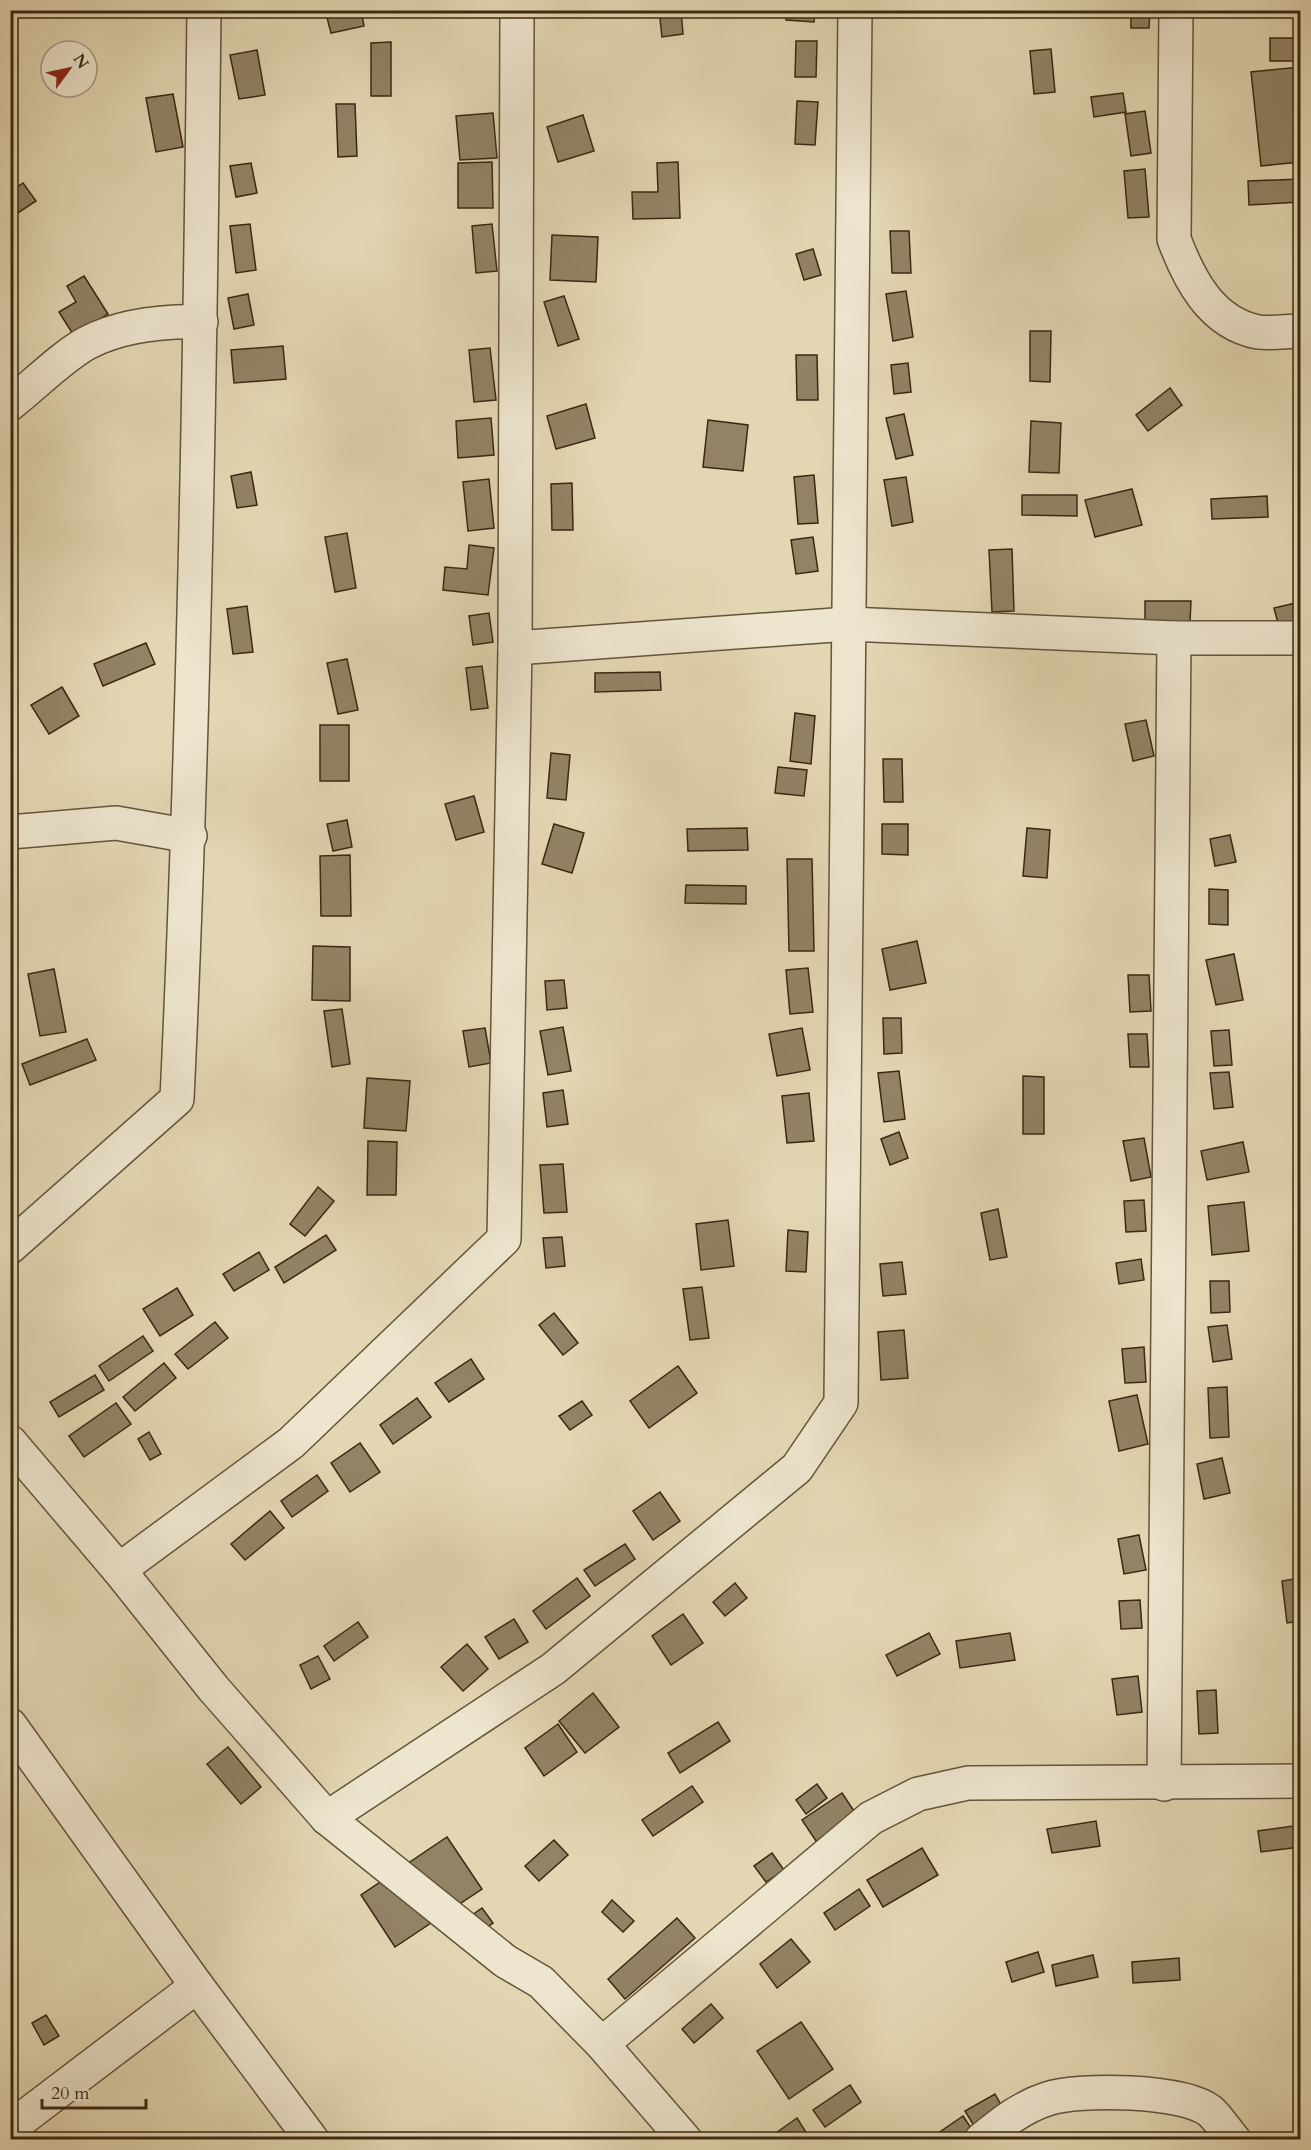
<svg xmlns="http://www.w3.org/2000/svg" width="1311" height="2150" viewBox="0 0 1311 2150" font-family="Cardo,serif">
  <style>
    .building { fill: #928366; stroke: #3a2812; stroke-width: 1.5 }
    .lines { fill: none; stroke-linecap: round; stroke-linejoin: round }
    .minor-casing { stroke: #64543a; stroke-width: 36 }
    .tertiary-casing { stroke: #64543a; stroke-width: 36 }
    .minor { stroke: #ede5ce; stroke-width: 33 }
    .tertiary { stroke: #ede5ce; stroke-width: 33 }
  </style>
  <rect width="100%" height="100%" fill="#e3d7b3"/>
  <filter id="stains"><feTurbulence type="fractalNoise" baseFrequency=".00333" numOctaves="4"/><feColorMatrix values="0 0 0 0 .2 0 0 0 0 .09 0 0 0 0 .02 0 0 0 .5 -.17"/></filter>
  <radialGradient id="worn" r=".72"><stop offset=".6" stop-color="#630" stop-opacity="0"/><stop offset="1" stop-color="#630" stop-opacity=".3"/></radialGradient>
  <g class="building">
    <polygon points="325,10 361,10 364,26 331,33"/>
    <polygon points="659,10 681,10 683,34 662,37"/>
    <polygon points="786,10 815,10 814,22 786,20"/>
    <polygon points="1131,10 1150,10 1149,28 1131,28"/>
    <rect x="1270" y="38" width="30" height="23"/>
    <polygon points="796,41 817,41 816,77 795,77"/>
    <polygon points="391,42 391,96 371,96 371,43"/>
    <polygon points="1051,49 1055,92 1034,94 1030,51"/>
    <polygon points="257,50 265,95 239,99 230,55"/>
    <polygon points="1300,67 1300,162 1261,166 1251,72"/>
    <polygon points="1123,93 1126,112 1094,117 1091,97"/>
    <polygon points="173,94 183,147 156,152 146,98"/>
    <polygon points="797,101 818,102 815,145 795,144"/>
    <polygon points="336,104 355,104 357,156 338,157"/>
    <polygon points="1145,111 1151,153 1131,156 1125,114"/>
    <polygon points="493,113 497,158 460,160 456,116"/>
    <polygon points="583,115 594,151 558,162 547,127"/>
    <polygon points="492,162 493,208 458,208 458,163"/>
    <polygon points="678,162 680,218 633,219 632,192 658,192 657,163"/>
    <polygon points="251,163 257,193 236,197 230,166"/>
    <polygon points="1145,169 1149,217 1128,218 1124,171"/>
    <polygon points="1300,179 1300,202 1249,205 1248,181"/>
    <polygon points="23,183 36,201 10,218 10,192"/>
    <polygon points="250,224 256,270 236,273 230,226"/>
    <polygon points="492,224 497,271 476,273 472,226"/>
    <polygon points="890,231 909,231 911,273 892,273"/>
    <polygon points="552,235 598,237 596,282 550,280"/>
    <polygon points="813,249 821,275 804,280 796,254"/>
    <polygon points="84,276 108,314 74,336 59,312 76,302 67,286"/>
    <polygon points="906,291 913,337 893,341 886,294"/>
    <polygon points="248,294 254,325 234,329 228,298"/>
    <polygon points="564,296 579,339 558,346 544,302"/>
    <polygon points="1030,331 1051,331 1050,382 1030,381"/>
    <polygon points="283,346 286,379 234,383 231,350"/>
    <polygon points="490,348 496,400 474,402 469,350"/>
    <polygon points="796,355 817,355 818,400 797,400"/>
    <polygon points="908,363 911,392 894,394 891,365"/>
    <polygon points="1170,388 1182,405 1148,431 1136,415"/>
    <polygon points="586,404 595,438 556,449 547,416"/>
    <polygon points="904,414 913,455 896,459 886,418"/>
    <polygon points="491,418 494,455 458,458 456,421"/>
    <polygon points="708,420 748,425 743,471 703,467"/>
    <polygon points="1031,421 1061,423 1059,473 1029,472"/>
    <polygon points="251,472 257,505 237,508 231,476"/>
    <polygon points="814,475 818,523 798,524 794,477"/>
    <polygon points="906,477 913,522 892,526 884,480"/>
    <polygon points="489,479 494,528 468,531 463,482"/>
    <polygon points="572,483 573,530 552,530 551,484"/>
    <polygon points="1132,489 1142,525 1095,537 1085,500"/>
    <polygon points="1022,495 1077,495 1077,516 1022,515"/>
    <polygon points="1267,496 1268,517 1212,519 1211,499"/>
    <polygon points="347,533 356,588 335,592 325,537"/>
    <polygon points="813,537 818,571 796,574 791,540"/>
    <polygon points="469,545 494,548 488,595 443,590 445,567 467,569"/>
    <polygon points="1012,549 1014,611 992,612 989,550"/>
    <polygon points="1145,601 1191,601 1190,622 1145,620"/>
    <polygon points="1300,602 1300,621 1279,627 1274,608"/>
    <polygon points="247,606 253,652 233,654 227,609"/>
    <polygon points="489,613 493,642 473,645 469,616"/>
    <polygon points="146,643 155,664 103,686 94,664"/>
    <polygon points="347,659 358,710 338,714 327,663"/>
    <polygon points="482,666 488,708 471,710 466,668"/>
    <polygon points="660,672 661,690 595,692 595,673"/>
    <polygon points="62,687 79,716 49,734 31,705"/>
    <polygon points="795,713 815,716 811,764 790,761"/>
    <polygon points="1146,720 1154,756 1133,761 1125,724"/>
    <rect x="320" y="725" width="29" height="56"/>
    <polygon points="551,753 570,755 566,800 547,798"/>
    <polygon points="883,759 902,759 903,802 884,802"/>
    <polygon points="778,767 807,770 804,796 775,793"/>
    <polygon points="474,796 484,832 456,840 445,804"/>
    <polygon points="347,820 352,847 333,851 327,824"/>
    <polygon points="554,824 584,833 572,873 542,864"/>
    <polygon points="882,824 908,824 908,855 882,854"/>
    <polygon points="747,828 748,850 688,851 687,829"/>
    <polygon points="1027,828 1050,830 1047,878 1023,876"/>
    <polygon points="1230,835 1236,862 1215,866 1210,839"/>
    <polygon points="350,855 351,916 321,916 320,856"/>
    <polygon points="787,859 812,859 814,951 789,951"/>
    <polygon points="686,885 746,886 746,904 685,903"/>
    <polygon points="1209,889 1228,890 1228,925 1209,924"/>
    <polygon points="917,941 926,983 890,990 882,949"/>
    <polygon points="313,946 350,947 350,1001 312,1000"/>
    <polygon points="1234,954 1243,1000 1216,1005 1206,960"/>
    <polygon points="808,968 813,1012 790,1014 786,970"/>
    <polygon points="54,969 66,1032 40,1036 28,974"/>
    <polygon points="1128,975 1149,975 1151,1011 1130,1012"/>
    <polygon points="564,980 567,1008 547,1010 545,981"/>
    <polygon points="342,1009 350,1064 332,1067 324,1011"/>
    <polygon points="883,1018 901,1018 902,1053 884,1054"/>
    <polygon points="563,1027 571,1071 548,1075 540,1031"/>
    <polygon points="485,1028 491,1063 469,1067 463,1031"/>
    <polygon points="802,1028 810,1070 777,1076 769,1034"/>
    <polygon points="1229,1030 1232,1065 1214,1066 1211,1031"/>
    <polygon points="1128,1034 1147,1034 1149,1067 1130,1067"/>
    <polygon points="87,1039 96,1060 30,1085 22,1064"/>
    <polygon points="899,1071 905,1119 884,1122 878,1073"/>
    <polygon points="1229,1072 1233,1107 1214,1109 1210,1073"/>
    <polygon points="1023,1076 1044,1077 1044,1134 1023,1134"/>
    <polygon points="367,1078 410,1081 406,1131 364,1128"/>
    <polygon points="563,1090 568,1124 547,1127 543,1093"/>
    <polygon points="809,1093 814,1141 787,1143 782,1096"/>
    <polygon points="899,1132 908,1158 890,1165 881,1139"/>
    <polygon points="1144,1138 1151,1177 1131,1181 1123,1141"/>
    <polygon points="368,1141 397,1142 396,1195 367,1195"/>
    <polygon points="1243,1142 1249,1172 1207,1180 1201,1151"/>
    <polygon points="563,1164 567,1212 544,1213 540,1165"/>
    <polygon points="318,1187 334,1201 305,1236 290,1224"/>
    <polygon points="1144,1200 1146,1231 1126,1232 1124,1201"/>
    <polygon points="1244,1202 1249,1251 1212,1255 1208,1206"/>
    <polygon points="998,1209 1007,1257 990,1260 981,1213"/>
    <polygon points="728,1220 734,1266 701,1270 696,1224"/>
    <polygon points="788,1230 808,1232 806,1272 786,1271"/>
    <polygon points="326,1235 336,1250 284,1283 275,1267"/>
    <polygon points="562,1237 565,1266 546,1268 543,1238"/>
    <polygon points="259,1252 269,1270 234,1291 223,1274"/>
    <polygon points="1141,1259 1144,1280 1119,1284 1116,1263"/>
    <polygon points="902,1262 906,1294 883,1296 880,1264"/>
    <polygon points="1210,1281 1229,1281 1230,1312 1211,1313"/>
    <polygon points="702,1287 709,1338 690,1340 683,1289"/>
    <polygon points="177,1288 193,1315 160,1336 143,1309"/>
    <polygon points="554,1313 578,1343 563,1355 539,1325"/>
    <polygon points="215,1322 228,1338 188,1369 175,1354"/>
    <polygon points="1227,1325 1232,1359 1213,1362 1208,1327"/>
    <polygon points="904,1330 908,1378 881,1380 878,1332"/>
    <polygon points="143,1336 153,1351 109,1381 99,1366"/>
    <polygon points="1144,1347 1146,1382 1125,1383 1122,1349"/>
    <polygon points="471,1359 484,1379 449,1402 435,1383"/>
    <polygon points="164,1363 176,1378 135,1411 123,1397"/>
    <polygon points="678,1366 697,1393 649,1428 630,1401"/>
    <polygon points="95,1375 104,1390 59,1417 50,1402"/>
    <polygon points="1227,1387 1229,1437 1210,1438 1208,1388"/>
    <polygon points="1137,1395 1148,1444 1119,1451 1109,1401"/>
    <polygon points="417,1398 431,1417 393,1444 380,1425"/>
    <polygon points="582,1401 592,1415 570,1430 559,1416"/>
    <polygon points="116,1403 131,1424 84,1457 69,1436"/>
    <polygon points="149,1432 161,1454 150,1460 138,1439"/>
    <polygon points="360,1443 380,1472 350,1492 331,1463"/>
    <polygon points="1222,1458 1230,1493 1204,1499 1197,1464"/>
    <polygon points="317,1475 328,1491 292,1517 281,1501"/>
    <polygon points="660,1492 680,1521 653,1540 633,1511"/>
    <polygon points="270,1511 284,1528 245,1560 231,1544"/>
    <polygon points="1139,1535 1146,1570 1124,1574 1118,1539"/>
    <polygon points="625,1544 635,1559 595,1586 584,1570"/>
    <polygon points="577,1578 590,1596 546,1629 533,1611"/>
    <polygon points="1300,1578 1300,1621 1287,1623 1282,1581"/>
    <polygon points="735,1583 747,1598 725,1616 713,1602"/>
    <polygon points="1140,1600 1142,1628 1121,1629 1119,1601"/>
    <polygon points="683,1614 703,1643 671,1665 652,1636"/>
    <polygon points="514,1619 528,1642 499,1659 485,1637"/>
    <polygon points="358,1622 368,1637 334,1661 324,1646"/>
    <polygon points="929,1633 940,1654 897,1676 886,1655"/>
    <polygon points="1010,1633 1015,1660 960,1668 956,1641"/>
    <polygon points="467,1644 488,1669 463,1691 441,1667"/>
    <polygon points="318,1656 330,1679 311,1689 300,1665"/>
    <polygon points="1138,1676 1142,1712 1117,1715 1112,1679"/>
    <polygon points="1216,1690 1218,1733 1199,1734 1197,1691"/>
    <polygon points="593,1693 619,1727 585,1753 559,1721"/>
    <polygon points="718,1722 730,1741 680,1773 668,1753"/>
    <polygon points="558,1724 577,1752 544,1776 525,1748"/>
    <polygon points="228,1747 261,1787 241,1804 207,1764"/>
    <polygon points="817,1784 827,1798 806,1814 796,1800"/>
    <polygon points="692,1786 703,1802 653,1836 642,1820"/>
    <polygon points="842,1793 856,1814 816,1841 802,1820"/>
    <polygon points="1096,1821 1100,1846 1052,1853 1047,1829"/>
    <polygon points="1300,1825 1300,1847 1261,1852 1258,1831"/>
    <polygon points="447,1837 482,1889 395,1947 361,1895"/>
    <polygon points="554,1840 568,1855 539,1881 525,1866"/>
    <polygon points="922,1848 938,1875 883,1907 867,1880"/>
    <polygon points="772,1853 784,1870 766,1882 754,1866"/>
    <polygon points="859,1889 870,1906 835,1930 824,1913"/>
    <polygon points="612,1900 634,1921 623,1932 602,1912"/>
    <polygon points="482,1908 493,1923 472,1938 461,1923"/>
    <polygon points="677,1918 695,1938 625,1999 608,1979"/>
    <polygon points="791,1939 810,1962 777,1988 760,1964"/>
    <polygon points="1038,1952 1044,1972 1012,1982 1006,1962"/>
    <polygon points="1093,1955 1098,1977 1056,1986 1052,1965"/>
    <polygon points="1179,1958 1180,1980 1133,1983 1132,1962"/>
    <polygon points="711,2004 723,2018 694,2043 682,2029"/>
    <polygon points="46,2015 59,2036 44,2045 32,2023"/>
    <polygon points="801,2022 833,2069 789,2099 757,2051"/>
    <polygon points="850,2085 861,2102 825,2127 813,2110"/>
    <polygon points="995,2094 1005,2112 976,2129 965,2111"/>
    <polygon points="963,2116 975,2134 968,2140 928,2140"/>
    <polygon points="797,2118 809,2137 805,2140 766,2140"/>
  </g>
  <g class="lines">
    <defs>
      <g id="minor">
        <path d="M1176,10l-2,229c15,40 37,84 84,93 13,2 29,-1 42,-1"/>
        <path d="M10,404c23,-18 53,-48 77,-61 35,-18 75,-22 114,-21"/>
        <polyline points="515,648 848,624 1174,638 1300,638"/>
        <polyline points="10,832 116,823 190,836"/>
        <path d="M10,1247l167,-148c17,-363 23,-726 27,-1089"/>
        <polyline points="10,1442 119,1570 213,1688 327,1818 505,1961 541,1982 602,2044 685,2140"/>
        <polyline points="119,1570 291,1443 504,1239 515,648 517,10"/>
        <polyline points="1164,1784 1174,638"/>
        <polyline points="327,1818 553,1669 797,1468 841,1403 855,10"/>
        <polyline points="602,2044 871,1818 918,1794 968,1783 1300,1781"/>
        <polyline points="10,2128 197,1986"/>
        <path d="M981,2140c21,-17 41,-33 66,-41 33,-11 136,-9 163,12 9,8 16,20 24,29"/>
      </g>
      <polyline id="tertiary" points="10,1725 197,1986 312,2140"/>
    </defs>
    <use href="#minor" class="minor-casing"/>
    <use href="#tertiary" class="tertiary-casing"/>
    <use href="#minor" class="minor"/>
    <use href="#tertiary" class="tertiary"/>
  </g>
  <rect width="1311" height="2150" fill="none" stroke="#e3d7b3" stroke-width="36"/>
  <rect x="12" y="12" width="1287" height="2126" fill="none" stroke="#3a2812" stroke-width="3"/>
  <rect x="18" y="18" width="1275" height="2114" fill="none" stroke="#3a2812" stroke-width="1.5"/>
  <g transform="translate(69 69) rotate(57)"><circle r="28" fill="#ede5ce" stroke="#a59983" stroke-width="1.5"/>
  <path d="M0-4.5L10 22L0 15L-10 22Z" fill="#8f2418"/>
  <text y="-9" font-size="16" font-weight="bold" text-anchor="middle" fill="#3a2812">N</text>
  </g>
  <path d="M42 2099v9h104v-9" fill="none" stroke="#3a2812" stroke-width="3"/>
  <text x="51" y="2099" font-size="18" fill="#3a2812" stroke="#ede5ce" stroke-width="4.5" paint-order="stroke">20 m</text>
  <rect width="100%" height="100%" filter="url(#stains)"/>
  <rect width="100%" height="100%" fill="url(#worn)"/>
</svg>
